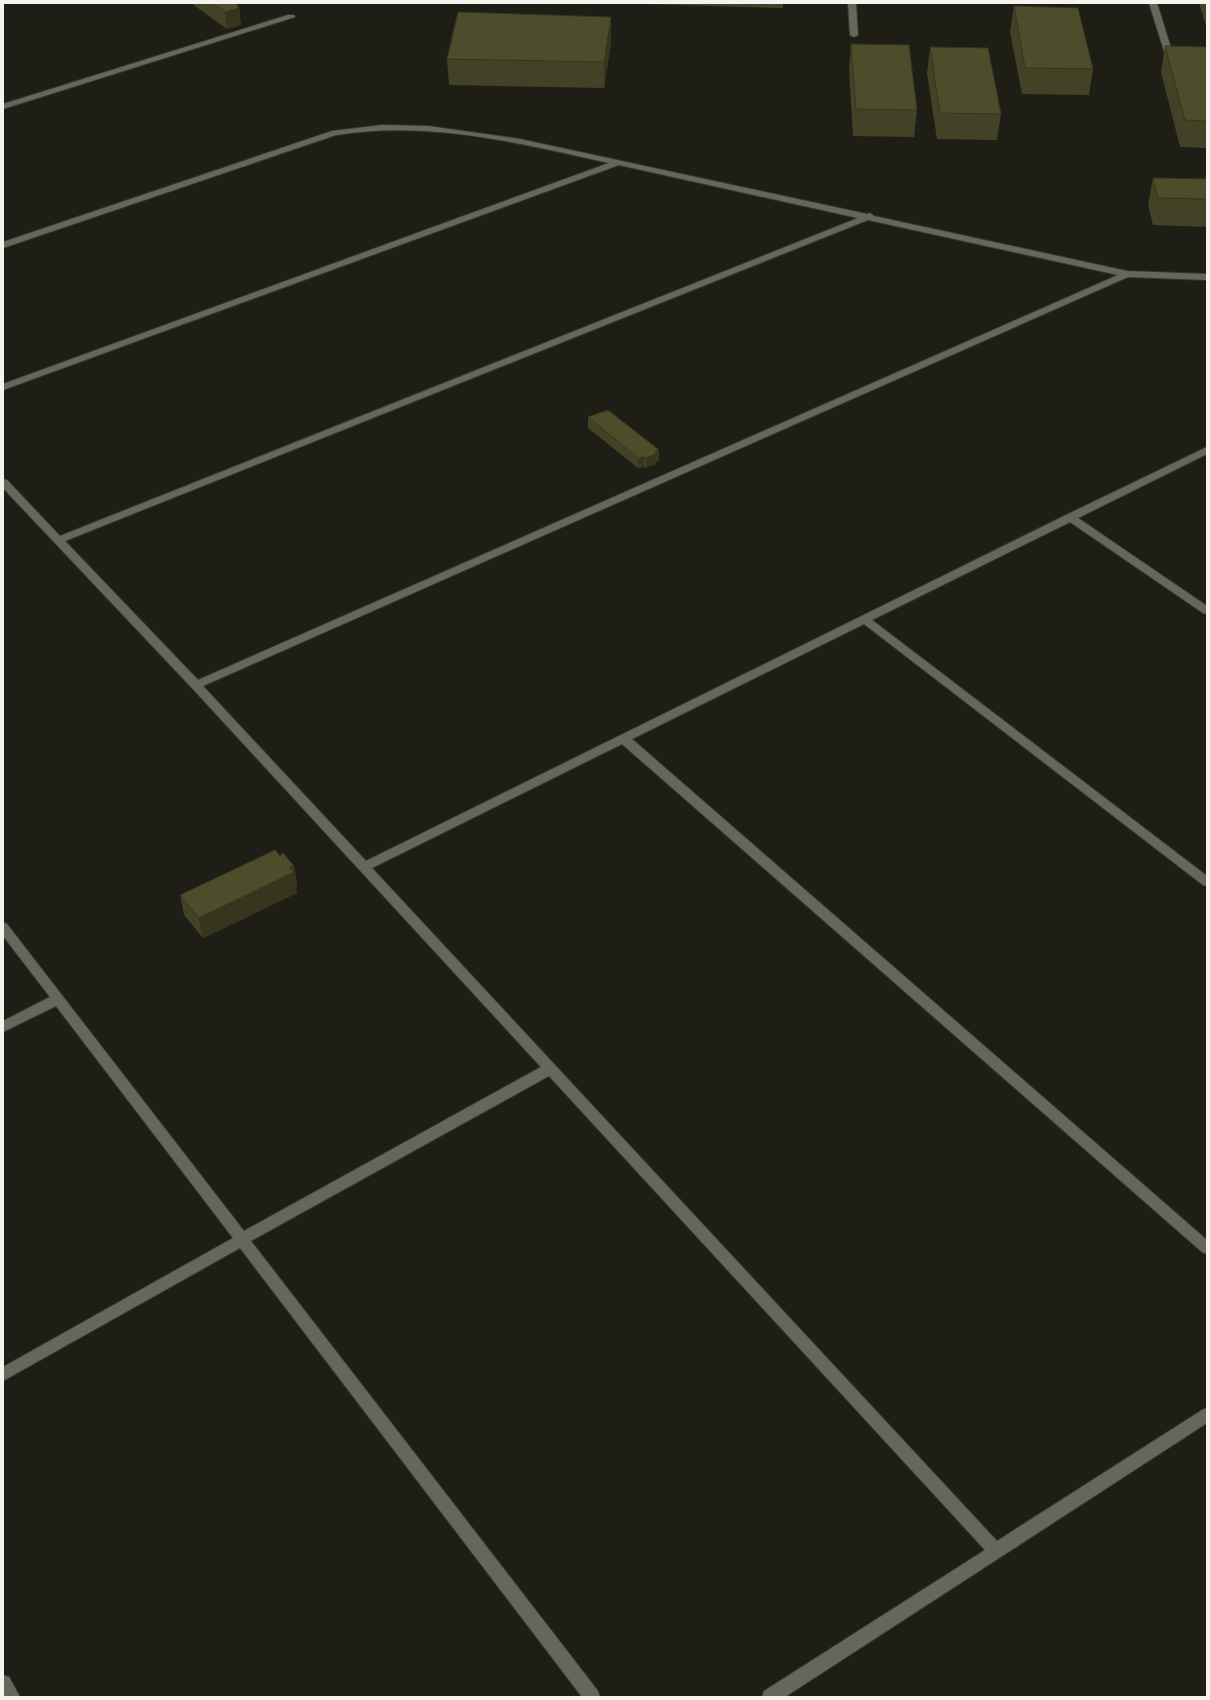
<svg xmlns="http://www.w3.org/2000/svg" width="1210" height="1700" viewBox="0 0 1210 1700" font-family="'Open Sans',sans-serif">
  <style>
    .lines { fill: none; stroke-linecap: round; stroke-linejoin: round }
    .lane-casing { stroke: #373732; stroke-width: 2 }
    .street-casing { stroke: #373732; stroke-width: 2 }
    .lane { fill: #66665c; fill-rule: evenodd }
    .street { fill: #66665c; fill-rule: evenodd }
    .wall { fill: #424226 }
    .shaded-wall { fill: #36361f }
    .building { fill: #4d4d2c; stroke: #36361f }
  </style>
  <rect width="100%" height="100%" fill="#1e1e16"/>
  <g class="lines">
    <defs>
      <g id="lane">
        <polygon points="848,3 856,3 858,35 854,37 850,35"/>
        <polygon points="1149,3 1157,3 1172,51 1171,53 1165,53 1164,51"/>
      </g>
      <g id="street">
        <polygon points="288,15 294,15 295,17 3,109 3,104"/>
        <path d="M382,125l46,1 92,13 347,75 3,-1 4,3 253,55 80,3v6l-79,-3 -925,409 163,175 700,-346 141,-68v7l-129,64 129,88v8l-4,-1 -133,-91 -198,98 335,256v10l-4,-1 -339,-261 -232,115 575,501v14l-5,-2 -580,-508 -250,124 625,673 205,-131 5,-2v15l-422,274h-23l2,-6 221,-141 -436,-474 -298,165 347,450 2,6h-18l-342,-449 -237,133v-14l230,-129 -177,-232 -53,26v-11l47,-24 -47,-61v-14l4,2 237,307 297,-164 -349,-379 -189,-200v-9l4,1 53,56 798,-318 -239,-53 -616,225v-6l606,-221c-89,-20 -181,-43 -273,-28l-333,113v-6l329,-111zM868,220l250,55 -920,405 -133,-139z"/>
        <polygon points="3,1675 9,1677 20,1697 3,1697"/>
      </g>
    </defs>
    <use href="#lane" class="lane-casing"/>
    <use href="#street" class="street-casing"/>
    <use href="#lane" class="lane"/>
    <use href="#street" class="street"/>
  </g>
  <g class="wall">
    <polygon points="191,3 236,3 239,8 241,25 227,29"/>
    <polygon points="610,3 783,3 783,8"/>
    <polygon points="1199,3 1207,3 1207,29"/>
    <polygon points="1014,6 1093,69 1089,95 1022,94 1010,32"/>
    <polygon points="611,17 611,43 604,88 449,85 447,59"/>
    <polygon points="851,44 917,110 914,137 853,136 849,70"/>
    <polygon points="1165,46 1207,47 1207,148 1180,147 1161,72"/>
    <polygon points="930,47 1001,114 997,140 937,139 927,73"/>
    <polygon points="1207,170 1207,227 1153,225 1148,205 1153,178 1205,179"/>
    <polygon points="588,417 659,460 656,462 656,464 646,468 644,467 638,468 588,428"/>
    <polygon points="280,856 294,866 297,886 296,887 297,893 203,938 184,915 180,895"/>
  </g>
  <g class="shaded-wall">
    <polygon points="239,8 241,25 227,29 225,12"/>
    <polygon points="611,17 611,43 604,88 604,62"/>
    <polygon points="659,450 659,460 656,462 656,464 646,468 646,458 655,452"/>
    <polygon points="644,457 644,467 638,468 638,458"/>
    <polygon points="294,866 297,886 296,887 297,893 203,938 199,918"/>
  </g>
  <g class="building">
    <polygon points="213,3 236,3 239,8 225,12"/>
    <polygon points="1014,6 1078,8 1093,69 1025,68"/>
    <polygon points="458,12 611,17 604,62 447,59"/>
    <polygon points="851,44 909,45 917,110 856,109"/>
    <polygon points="1165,46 1207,47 1207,121 1185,120"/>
    <polygon points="930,47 988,48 1001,114 940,113"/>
    <polygon points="1153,178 1207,179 1207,199 1158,198"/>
    <polygon points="608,410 659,450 655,452 656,454 646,458 644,457 638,458 588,417"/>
    <polygon points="275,850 280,856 283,853 294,866 290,867 294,872 199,918 180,895"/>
  </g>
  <rect width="1210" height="1700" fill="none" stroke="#f4f4ee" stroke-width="8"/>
</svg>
